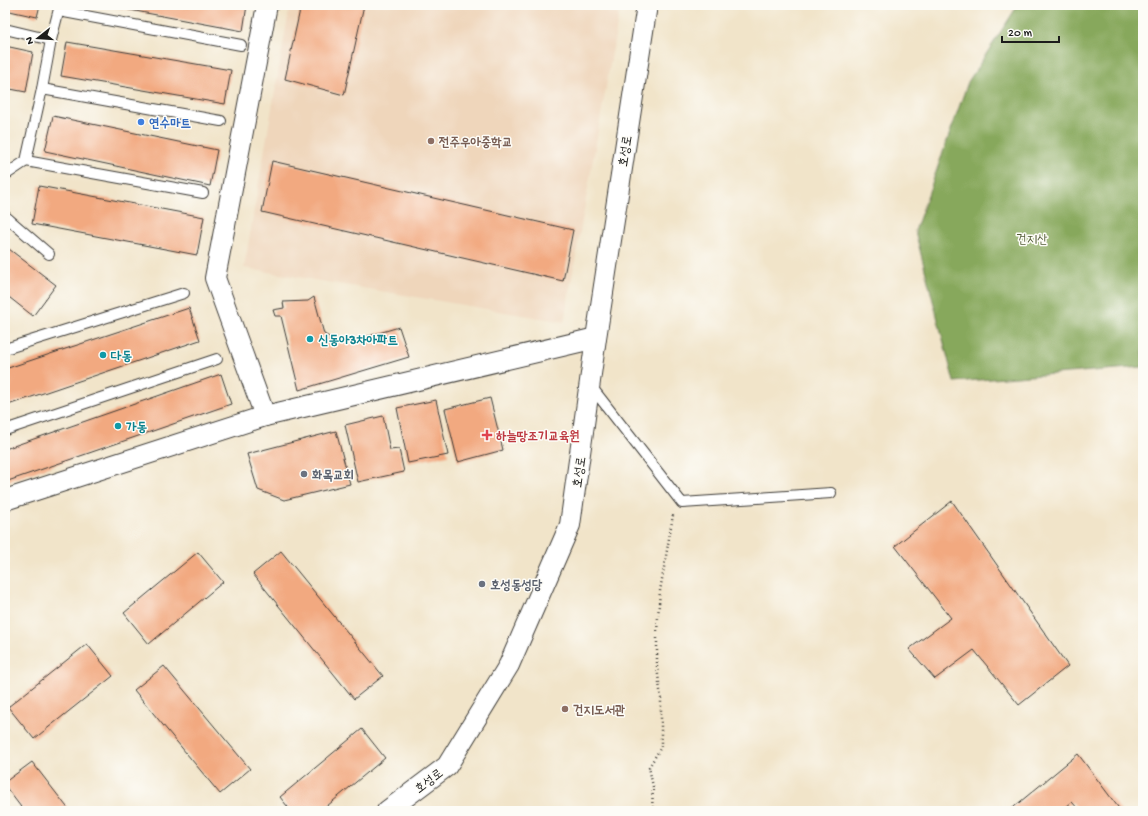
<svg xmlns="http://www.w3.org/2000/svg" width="1148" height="816" viewBox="0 0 1148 816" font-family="'Gochi Hand','Poor Story',sans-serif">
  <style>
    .built { fill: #efd6bb }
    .forest { fill: #87a85c; stroke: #52623c }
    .building { fill: #f2a980 }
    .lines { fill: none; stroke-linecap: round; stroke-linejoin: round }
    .service-casing { stroke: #3c3a36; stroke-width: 12 }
    .minor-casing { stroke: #3c3a36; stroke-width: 22 }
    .path { stroke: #3c3a36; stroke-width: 2.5; stroke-dasharray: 1 3; stroke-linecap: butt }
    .service { stroke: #fff; stroke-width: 10 }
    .minor { stroke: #fff; stroke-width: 20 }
    .shop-dot { fill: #3f7fe0; stroke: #fdfcf7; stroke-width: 1.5 }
    .education-dot { fill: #8d6e63; stroke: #fdfcf7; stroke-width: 1.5 }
    .culture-dot { fill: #0f9aa8; stroke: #fdfcf7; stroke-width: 1.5 }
    .health-dot { fill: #e0444e; stroke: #fdfcf7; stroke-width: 1.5 }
    .worship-dot { fill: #6b7280; stroke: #fdfcf7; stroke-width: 1.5 }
    .labels { text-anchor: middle; stroke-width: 3; stroke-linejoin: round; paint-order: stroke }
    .shop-label { font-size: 13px; font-weight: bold; fill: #366cbe; stroke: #fdfcf7; text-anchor: start }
    .education-label { font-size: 13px; font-weight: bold; fill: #785e54; stroke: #fdfcf7; text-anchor: start }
    .street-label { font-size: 13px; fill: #1c1c1c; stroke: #fdfcf7 }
    .park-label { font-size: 13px; fill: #555e3a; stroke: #fdfcf7 }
    .culture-label { font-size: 13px; font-weight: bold; fill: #0d838f; stroke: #fdfcf7; text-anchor: start }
    .health-label { font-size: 13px; font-weight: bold; fill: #be3a42; stroke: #fdfcf7; text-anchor: start }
    .worship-label { font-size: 13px; font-weight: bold; fill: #5b616d; stroke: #fdfcf7; text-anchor: start }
  </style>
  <rect width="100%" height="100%" fill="#fdfcf7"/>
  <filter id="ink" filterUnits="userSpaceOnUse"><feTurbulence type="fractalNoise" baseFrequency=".025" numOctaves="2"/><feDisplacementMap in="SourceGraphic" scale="8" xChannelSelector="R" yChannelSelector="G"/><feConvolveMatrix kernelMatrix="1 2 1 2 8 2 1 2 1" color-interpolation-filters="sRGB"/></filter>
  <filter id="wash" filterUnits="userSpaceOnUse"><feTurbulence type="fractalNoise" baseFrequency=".012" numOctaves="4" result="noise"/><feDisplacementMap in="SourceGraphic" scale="16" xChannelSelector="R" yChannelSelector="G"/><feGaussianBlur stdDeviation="0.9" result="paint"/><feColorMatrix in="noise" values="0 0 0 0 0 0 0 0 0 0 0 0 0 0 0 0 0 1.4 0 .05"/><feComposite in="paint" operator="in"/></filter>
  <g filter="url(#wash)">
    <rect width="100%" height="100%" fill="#f1e4c9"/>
    <polygon class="built" points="290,5 576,5 619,14 564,322 244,268"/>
    <polygon class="forest" points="1018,5 1143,5 1143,367 954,382 915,231 968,82"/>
    <g id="blocks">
      <g class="building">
        <polygon points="5,5 40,5 37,17 5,10"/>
        <polygon points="103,5 247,5 243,31"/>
        <polygon points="301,5 364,5 344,95 285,79"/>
        <polygon points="67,42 231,70 225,104 61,76"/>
        <polygon points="5,46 33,52 26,92 5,88"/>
        <polygon points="53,116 217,150 210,186 45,151"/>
        <polygon points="272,161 573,230 563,281 262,212"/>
        <polygon points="39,186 204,217 197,255 32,224"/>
        <polygon points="5,246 56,285 33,316 5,294"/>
        <polygon points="314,297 324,334 342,344 399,327 409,357 299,390 281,316 275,316 273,310 284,308 283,302 308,301"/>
        <polygon points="189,308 200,340 5,406 5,369"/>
        <polygon points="221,374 231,404 5,482 5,449"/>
        <polygon points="490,398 503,450 458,462 445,409"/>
        <polygon points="436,400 448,455 408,463 397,408"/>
        <polygon points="383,416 390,450 399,449 404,472 358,482 345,425"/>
        <polygon points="336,431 350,484 284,500 258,490 247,454"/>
        <polygon points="952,501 1068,666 1019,705 974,650 935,679 909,649 951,618 895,546"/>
        <polygon points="281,551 383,676 354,699 253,574"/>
        <polygon points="198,552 223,582 149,644 124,613"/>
        <polygon points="87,644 113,676 34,739 8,707"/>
        <polygon points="164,666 250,769 220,794 134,690"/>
        <polygon points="362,729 385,758 321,811 291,811 280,797"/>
        <polygon points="1078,754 1121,811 1080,811 1072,802 1061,811 1009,811"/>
        <polygon points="32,762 70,811 24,811 5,786 5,782"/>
      </g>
    </g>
  </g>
  <g filter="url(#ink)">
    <use href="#blocks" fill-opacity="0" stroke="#3c3a36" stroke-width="1"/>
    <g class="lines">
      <defs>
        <g id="service">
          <polyline points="59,11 241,45"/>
          <polyline points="5,29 51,40"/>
          <polyline points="42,89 221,121"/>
          <polyline points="26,161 203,193"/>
          <polyline points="5,175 26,161 42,89 51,40 60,5"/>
          <polyline points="5,216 49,254"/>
          <polyline points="5,349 184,293"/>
          <polyline points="590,385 682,503 831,493"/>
          <polyline points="5,430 217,359"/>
        </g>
        <g id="minor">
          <polyline points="265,416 215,278 267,5"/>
          <polyline points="5,500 265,416 596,338"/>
          <polyline points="387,811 447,766 509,665 570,525 596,338 647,5"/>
        </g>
      </defs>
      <use href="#service" class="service-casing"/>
      <use href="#minor" class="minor-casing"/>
      <polyline class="path" points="652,811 653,787 649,767 661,747 661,698 657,667 657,631 660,591 673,515"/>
      <use href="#service" class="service"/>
      <use href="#minor" class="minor"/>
    </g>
  </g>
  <circle class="shop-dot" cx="141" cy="122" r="4"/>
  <g class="education-dot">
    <circle cx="431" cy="141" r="4"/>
    <circle cx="565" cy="709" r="4"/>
  </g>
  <g class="culture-dot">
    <circle cx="310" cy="339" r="4"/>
    <circle cx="103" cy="355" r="4"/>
    <circle cx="118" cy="426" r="4"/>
  </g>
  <path class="health-dot" d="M485 429h4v4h4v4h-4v4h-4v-4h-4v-4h4z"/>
  <g class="worship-dot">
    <circle cx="304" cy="474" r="4"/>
    <circle cx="482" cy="584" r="4"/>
  </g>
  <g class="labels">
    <g class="shop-label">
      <text x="149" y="127">연수마트</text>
    </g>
    <g class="education-label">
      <text x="439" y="146">전주우아중학교</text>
      <text x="573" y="714">건지도서관</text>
    </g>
    <g class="street-label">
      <text transform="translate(624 151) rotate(-81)" y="5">호성로</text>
      <text transform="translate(578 472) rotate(-82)" y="5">호성로</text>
      <text transform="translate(428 780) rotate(-37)" y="5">호성로</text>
    </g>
    <g class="park-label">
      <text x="1032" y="243">건지산</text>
    </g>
    <g class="culture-label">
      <text x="318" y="344">신동아3차아파트</text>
      <text x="111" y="360">다동</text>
      <text x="126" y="431">가동</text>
    </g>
    <g class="health-label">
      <text x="496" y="440">하늘땅조기교육원</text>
    </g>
    <g class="worship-label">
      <text x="312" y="479">화목교회</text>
      <text x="490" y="589">호성동성당</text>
    </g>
  </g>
  <rect width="1148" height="816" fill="none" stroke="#fdfcf7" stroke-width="20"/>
  <g transform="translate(38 38) rotate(253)" stroke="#fdfcf7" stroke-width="3" paint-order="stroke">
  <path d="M0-3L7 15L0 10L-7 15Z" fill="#1c1c1c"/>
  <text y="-6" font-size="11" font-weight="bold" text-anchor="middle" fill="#1c1c1c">N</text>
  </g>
  <path d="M1002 36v6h57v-6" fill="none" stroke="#1c1c1c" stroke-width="2"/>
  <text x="1008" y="36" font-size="12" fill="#1c1c1c" stroke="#fdfcf7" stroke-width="3" paint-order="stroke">20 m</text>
</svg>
